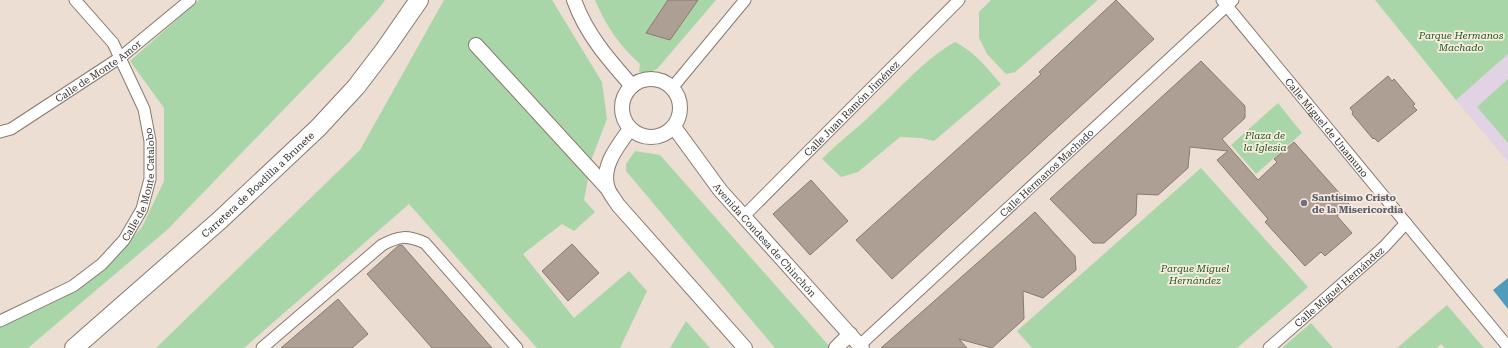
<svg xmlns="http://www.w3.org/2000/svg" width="1508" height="348" viewBox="0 0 1508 348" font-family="'Roboto Serif',serif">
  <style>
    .education { fill: #e1d2e4 }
    .green { fill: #a9d6a8 }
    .water { fill: #519bbb }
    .building { fill: #ae9f95; stroke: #887a70 }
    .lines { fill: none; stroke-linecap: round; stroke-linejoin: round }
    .minor-casing { stroke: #877a6f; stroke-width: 13 }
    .tertiary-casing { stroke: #877a6f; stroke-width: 16 }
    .primary-casing { stroke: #877a6f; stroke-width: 20 }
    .minor { stroke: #fff; stroke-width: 11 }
    .tertiary { stroke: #fff; stroke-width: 14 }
    .primary { stroke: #fff; stroke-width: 18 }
    .worship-dot { fill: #6b7280; stroke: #fbebe0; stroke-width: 1.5 }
    .labels { text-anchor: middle; stroke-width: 3.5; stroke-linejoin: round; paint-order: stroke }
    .park-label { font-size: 10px; font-style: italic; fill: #155a1b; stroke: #fbebe0 }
    .street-label { font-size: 10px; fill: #36302c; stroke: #fbebe0 }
    .worship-label { font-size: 10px; font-weight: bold; fill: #5b616d; stroke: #fbebe0; text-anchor: start }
  </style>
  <rect width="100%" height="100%" fill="#edded3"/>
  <polygon class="education" points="1508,54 1508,162 1456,100"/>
  <g class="green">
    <path d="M199,0h186c-10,15 -24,27 -35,41l-183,189 -139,118h-28v-22l103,-56 39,-43 22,-46v-73l-34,-47z"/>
    <polygon points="444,0 552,0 602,82 607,119 592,158 584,200 595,212 574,231 562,224 523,254 574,318 629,271 647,291 620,348 537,348 409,204 244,348 156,348 360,150"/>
    <path d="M595,0h121l-59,69 -7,3h-11l1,-8c-20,-17 -35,-40 -45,-64z"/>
    <polygon points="991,0 1098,0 1015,72 1006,74 987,54 979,38 979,12"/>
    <polygon points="1375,0 1508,0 1508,54 1456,100"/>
    <path d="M955,42c21,11 30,24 46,42l-67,57 -13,-3 -21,-1 -42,35 -17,5 -19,-18c16,-17 35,-30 52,-47 27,-24 49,-52 81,-70z"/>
    <polygon points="1508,79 1508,143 1477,107"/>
    <polygon points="1278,103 1302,133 1256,174 1231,145"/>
    <polygon points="635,151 660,155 831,348 775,348 626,171 626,164"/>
    <polygon points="1201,168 1308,287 1237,348 1032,348 1017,331"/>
    <polygon points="1447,305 1484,348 1445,348 1441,344 1437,348 1397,348"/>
    <polygon points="686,321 710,348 670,348"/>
    <polygon points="1311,323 1333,348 1282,348"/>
  </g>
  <polygon class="water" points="1508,278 1508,309 1493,290"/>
  <g class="building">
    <polygon points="668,0 698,0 670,40 646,33"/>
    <polygon points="1116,0 1154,39 892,279 856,240 1041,74 1039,72"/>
    <polygon points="1201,61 1245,106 1245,118 1222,139 1258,180 1277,162 1274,159 1294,142 1350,205 1337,216 1352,233 1325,256 1321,252 1305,266 1265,222 1268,219 1217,160 1228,151 1190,147 1188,168 1158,195 1137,194 1136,215 1104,243 1093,243 1050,199"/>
    <polygon points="1388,76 1392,81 1394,79 1415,104 1413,106 1417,110 1378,142 1374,138 1373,139 1352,114 1353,112 1350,108"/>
    <polygon points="811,180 848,221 810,255 773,214"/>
    <polygon points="1035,212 1075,256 1076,270 1043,298 1023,291 1024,319 992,348 959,339 967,348 881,348"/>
    <polygon points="572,244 599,273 568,301 542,271"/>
    <polygon points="402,245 492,348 432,348 367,274 398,246"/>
    <polygon points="338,299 368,334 352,348 281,348"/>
  </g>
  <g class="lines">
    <defs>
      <g id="minor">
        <path id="s1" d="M1222,0l286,347"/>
        <polyline points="672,88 745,0"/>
        <path id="s2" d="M0,132l11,-3 110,-72 69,-57"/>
        <path id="s3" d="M744,216l215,-216"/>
        <path id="s4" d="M0,321l73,-35 29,-22 22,-24 18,-31 8,-30v-38l-6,-32 -31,-66 -38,-43"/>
        <path id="s5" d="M860,345l373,-345"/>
        <path d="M262,348l120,-103c17,-9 25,-10 43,-2l92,105"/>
        <path id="s6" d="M1269,348l115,-101 22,-24"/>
      </g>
      <g id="tertiary">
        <path d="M574,0c12,34 35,60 58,86"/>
        <polyline points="476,45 608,189"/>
        <circle cx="651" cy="108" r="29"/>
        <path id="s7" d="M674,127l46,63 142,158"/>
        <path d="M630,129c-12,17 -30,38 -22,60 2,5 7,11 10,16l127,143"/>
        <polyline points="836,348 850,334"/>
      </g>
      <g id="primary">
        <path id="s8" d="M74,348l146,-128 98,-92 38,-41 29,-38 34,-49"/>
      </g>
    </defs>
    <use href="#minor" class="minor-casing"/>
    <use href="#tertiary" class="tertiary-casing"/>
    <use href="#primary" class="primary-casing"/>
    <use href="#minor" class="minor"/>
    <use href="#tertiary" class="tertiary"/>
    <use href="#primary" class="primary"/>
  </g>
  <circle class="worship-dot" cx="1304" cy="203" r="4"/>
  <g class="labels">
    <g class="park-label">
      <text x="1461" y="39">Parque Hermanos<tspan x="1461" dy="12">Machado</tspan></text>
      <text x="1265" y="139">Plaza de<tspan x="1265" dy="12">la Iglesia</tspan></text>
      <text x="1195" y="272">Parque Miguel<tspan x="1195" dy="12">Hernández</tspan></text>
    </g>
    <g class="street-label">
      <text dy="4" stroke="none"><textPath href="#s2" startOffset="116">Calle de Monte Amor</textPath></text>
      <text dy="4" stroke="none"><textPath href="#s3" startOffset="152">Calle Juan Ramón Jiménez</textPath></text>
      <text dy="4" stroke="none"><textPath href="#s1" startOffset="165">Calle Miguel de Unamuno</textPath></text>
      <text dy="4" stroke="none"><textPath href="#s5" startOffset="254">Calle Hermanos Machado</textPath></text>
      <text dy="4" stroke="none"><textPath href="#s4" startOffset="209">Calle de Monte Catalobo</textPath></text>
      <text dy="4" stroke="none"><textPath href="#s8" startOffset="246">Carretera de Boadilla a Brunete</textPath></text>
      <text dy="4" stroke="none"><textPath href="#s7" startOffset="145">Avenida Condesa de Chinchón</textPath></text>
      <text dy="4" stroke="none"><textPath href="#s6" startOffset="93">Calle Miguel Hernández</textPath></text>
    </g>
    <g class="worship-label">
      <text x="1312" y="201">Santísimo Cristo<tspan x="1312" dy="12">de la Misericordia</tspan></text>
    </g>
  </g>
</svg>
